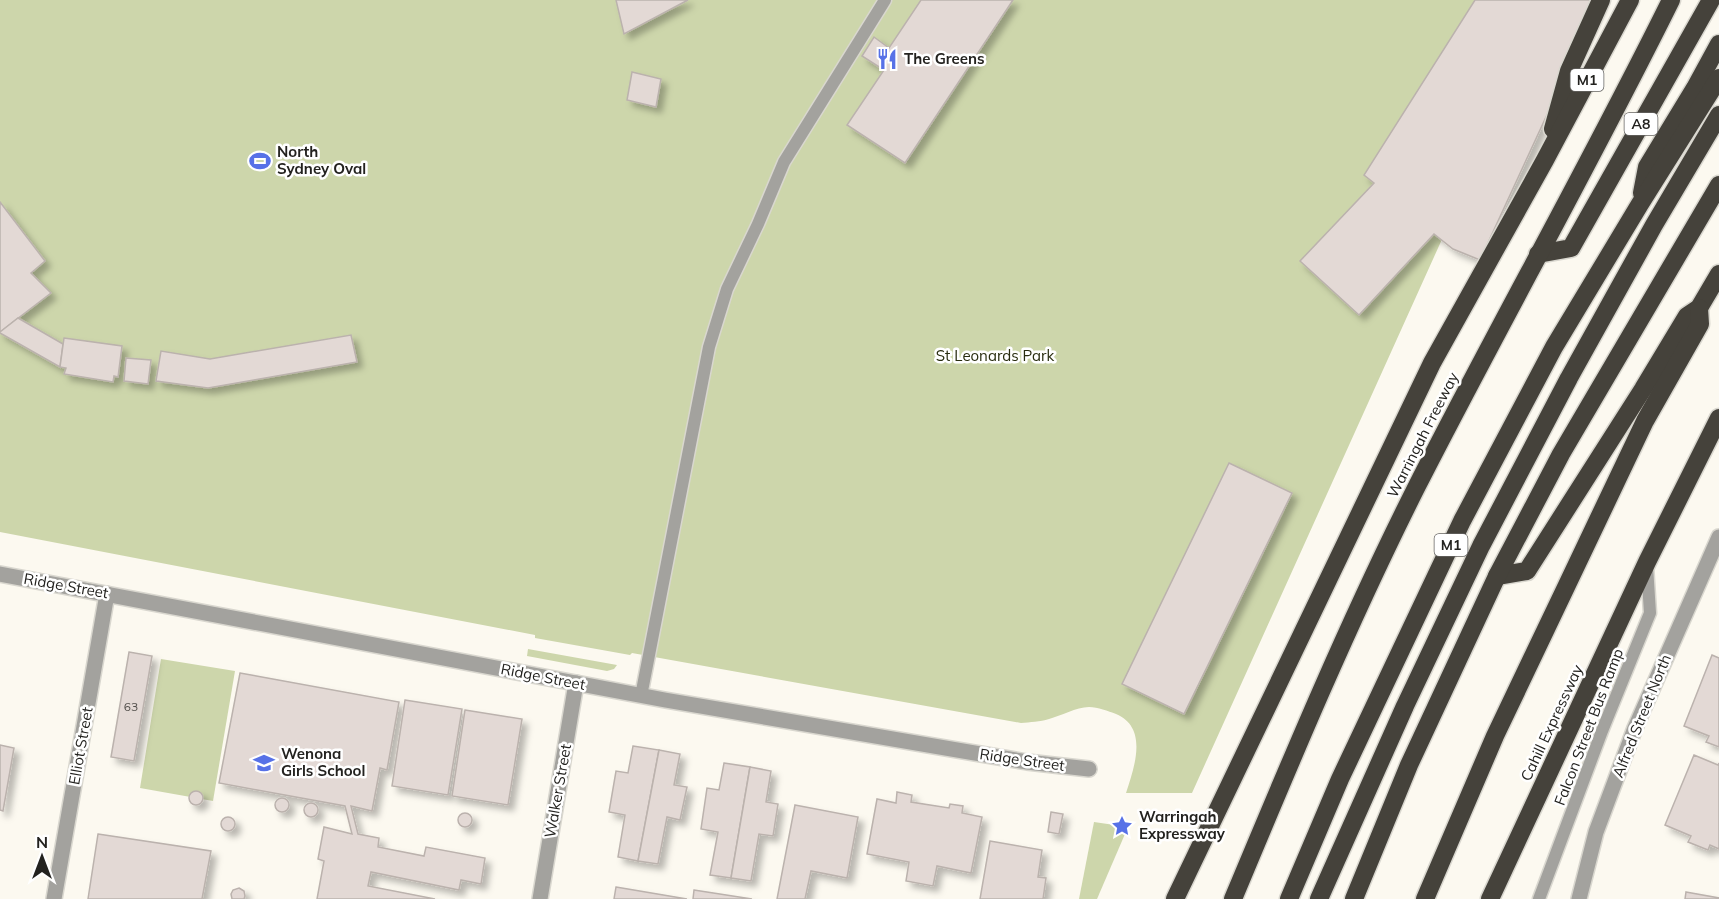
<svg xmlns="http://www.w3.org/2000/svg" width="1719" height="899" viewBox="0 0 1719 899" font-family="Mulish,sans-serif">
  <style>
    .green { fill: #cdd6ab }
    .building { fill: #e3d9d5; stroke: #bbb2ad; stroke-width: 1.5; filter: url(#shadow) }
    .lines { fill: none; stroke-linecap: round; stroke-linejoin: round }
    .service-casing { stroke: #d9d7cf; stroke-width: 15 }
    .minor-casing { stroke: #d9d7cf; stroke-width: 18 }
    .tertiary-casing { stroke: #d9d7cf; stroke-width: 18 }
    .motorway-casing { stroke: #d9d7cf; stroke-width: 21 }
    .service { stroke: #a3a29e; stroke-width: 12 }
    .minor { stroke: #a3a29e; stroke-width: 15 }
    .tertiary { stroke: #a3a29e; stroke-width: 15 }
    .motorway { stroke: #45423b; stroke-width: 18 }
    .labels { text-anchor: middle; stroke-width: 5; stroke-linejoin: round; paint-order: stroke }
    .number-label { font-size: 12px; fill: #53504c }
    .shield { fill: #fff; stroke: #656462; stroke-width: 1.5 }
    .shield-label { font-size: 14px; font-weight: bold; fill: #23221f }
    .poi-label { font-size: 15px; font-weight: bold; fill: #23221f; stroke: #fff; text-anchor: start }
    .park-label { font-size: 15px; fill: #282c0f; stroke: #fff }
    .street-label { font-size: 15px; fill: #23221f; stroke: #fff }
  </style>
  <defs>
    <filter id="shadow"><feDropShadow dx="5.5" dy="5.5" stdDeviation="3" flood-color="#0004"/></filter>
  </defs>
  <rect width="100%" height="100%" fill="#fcf9f0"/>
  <g class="green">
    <path d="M0,0h1550l-358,793h-66c8,-25 23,-65 -10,-79 -8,-3 -18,-7 -27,-7 -13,0 -28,9 -40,12 -9,3 -19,3 -28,4l-389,-70 -2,2 -95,-17v-3l-535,-103z"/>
    <polygon points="528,649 617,665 614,669 607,671 527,656"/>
    <polygon points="161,659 235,671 213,801 140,788"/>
    <polygon points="1094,822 1128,827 1097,899 1079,899"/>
  </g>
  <g class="building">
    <polygon points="616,0 688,0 624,34"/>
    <polygon points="921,0 1013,0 905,163 847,125 884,70 862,56 874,37 889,48"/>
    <polygon points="1475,0 1600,0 1480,260 1453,249 1434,234 1359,315 1300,261 1374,183 1364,175"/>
    <polygon points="632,72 661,79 656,107 627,100"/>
    <polygon points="0,202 45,261 31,273 51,293 0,332"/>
    <polygon points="18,318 63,344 60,367 0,333 0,332"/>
    <polygon points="351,335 357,362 208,388 156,381 161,351 210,359"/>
    <polygon points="64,338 122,346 118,377 114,376 113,382 64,374 66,368 60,367"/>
    <polygon points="126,358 151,360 148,384 124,381"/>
    <polygon points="1229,463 1292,493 1184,714 1122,684"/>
    <polygon points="129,652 152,656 134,761 111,757"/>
    <polygon points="1712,655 1719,658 1719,747 1706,742 1709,736 1684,726"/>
    <polygon points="240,673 399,702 387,770 380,768 372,811 351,806 358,834 379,838 378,847 424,856 426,847 485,858 481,884 461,880 459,890 371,872 368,886 435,899 317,899 324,861 318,859 324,827 352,834 345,806 219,783"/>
    <polygon points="405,700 462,709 448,795 392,786"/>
    <polygon points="465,710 522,719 508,805 452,796"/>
    <polygon points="0,745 14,748 3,811 0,810"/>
    <polygon points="633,746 659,750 638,861 618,857 625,815 609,812 616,771 628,773"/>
    <polygon points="659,750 680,754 674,785 687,787 680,820 667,817 658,864 638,861"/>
    <polygon points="1694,755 1718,765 1719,763 1719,849 1710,845 1708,850 1688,842 1691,836 1665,825"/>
    <polygon points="724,763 750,767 731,878 710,875 718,832 701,829 707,788 719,790"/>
    <polygon points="750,767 771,771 766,802 778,804 773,836 759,834 751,881 731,878"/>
    <circle cx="196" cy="798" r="7"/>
    <polygon points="897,792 912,795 911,802 949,808 950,804 963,806 962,813 982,817 971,873 937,866 933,886 906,881 909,862 867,854 877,799 896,803"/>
    <circle cx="282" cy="805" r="7"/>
    <circle cx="311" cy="810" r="7"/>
    <polygon points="795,805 858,817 847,878 811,871 805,899 777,899"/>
    <polygon points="1051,812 1063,814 1059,834 1048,832"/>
    <circle cx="465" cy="820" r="7"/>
    <circle cx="228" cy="824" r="7"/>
    <polygon points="98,834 211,851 202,899 88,899"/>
    <polygon points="990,841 1042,850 1038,877 1046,878 1043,899 980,899"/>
    <polygon points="616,887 687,899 614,899"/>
    <polygon points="239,888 244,891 245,896 244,899 232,899 231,894 233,890"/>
    <polygon points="694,890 752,899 693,899"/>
    <polygon points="1686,892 1719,898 1719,899 1685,899"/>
  </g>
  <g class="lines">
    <defs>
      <g id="service">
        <polyline points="641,696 709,347 727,289 758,224 784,162 885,0"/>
        <polyline points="1539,899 1602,731 1650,613 1647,566"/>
      </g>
      <g id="minor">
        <polyline points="0,574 665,700 1027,762 1089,769"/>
        <polyline points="54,899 107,594"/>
        <polyline points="1579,899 1596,832 1635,728 1719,537"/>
      </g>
      <polyline id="tertiary" points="540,899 576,683"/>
      <g id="motorway">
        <polyline points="1553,129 1569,71 1601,0"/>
        <polyline points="1642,193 1647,167 1695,88 1719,44"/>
        <polyline points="1538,254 1571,248 1711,0"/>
        <polyline points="1497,576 1527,571 1643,389 1687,316 1699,308 1719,274"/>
        <polyline points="1175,899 1432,363 1545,160 1630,0"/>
        <path d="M1233,899c58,-139 116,-278 184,-413 83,-163 173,-322 254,-486"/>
        <polyline points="1289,899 1340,779 1462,521 1554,347 1640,204 1719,78"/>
        <polyline points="1319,899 1405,706 1481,546 1569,378 1654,225 1719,115"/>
        <polyline points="1354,899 1409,765 1497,576 1561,454 1719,185"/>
        <polyline points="1425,899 1495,736 1567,585 1645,421 1700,324 1699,308"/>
        <polyline points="1490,899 1647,562 1719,418"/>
      </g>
    </defs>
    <use href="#service" class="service-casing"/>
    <use href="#minor" class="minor-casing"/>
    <use href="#tertiary" class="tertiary-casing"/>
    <use href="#motorway" class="motorway-casing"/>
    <use href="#service" class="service"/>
    <use href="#minor" class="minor"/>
    <use href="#tertiary" class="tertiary"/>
    <use href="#motorway" class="motorway"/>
  </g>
  <defs>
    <symbol id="restaurant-bare" viewBox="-9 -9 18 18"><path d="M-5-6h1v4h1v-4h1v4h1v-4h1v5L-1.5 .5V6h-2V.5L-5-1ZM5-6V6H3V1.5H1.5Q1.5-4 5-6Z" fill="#5771e7" stroke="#fff" stroke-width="2.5" paint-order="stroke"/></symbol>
    <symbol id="stadium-bare" viewBox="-9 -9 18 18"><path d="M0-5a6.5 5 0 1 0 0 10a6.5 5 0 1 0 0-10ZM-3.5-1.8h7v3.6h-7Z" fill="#5771e7" stroke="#fff" stroke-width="2.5" paint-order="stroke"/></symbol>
    <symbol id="school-bare" viewBox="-9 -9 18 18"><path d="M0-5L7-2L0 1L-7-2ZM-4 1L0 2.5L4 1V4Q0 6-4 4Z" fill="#5771e7" stroke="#fff" stroke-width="2.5" paint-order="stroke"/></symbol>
    <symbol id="sight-bare" viewBox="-9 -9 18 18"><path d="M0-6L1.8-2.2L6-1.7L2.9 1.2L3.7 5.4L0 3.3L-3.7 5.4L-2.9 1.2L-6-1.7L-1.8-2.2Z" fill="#5771e7" stroke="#fff" stroke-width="2.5" paint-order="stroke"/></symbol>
  </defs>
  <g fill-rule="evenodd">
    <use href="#restaurant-bare" x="872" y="44" width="30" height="30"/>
    <use href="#stadium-bare" x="245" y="146" width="30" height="30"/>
    <use href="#school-bare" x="249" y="748" width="30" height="30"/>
    <use href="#sight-bare" x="1107" y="811" width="30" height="30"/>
  </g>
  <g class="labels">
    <g class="number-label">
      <text x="131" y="711">63</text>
    </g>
    <g class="shield">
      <rect x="1570.5" y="69" width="33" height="22" rx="4.5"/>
      <rect x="1624.5" y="113" width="33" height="22" rx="4.5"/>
      <rect x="1434.5" y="534" width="33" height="22" rx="4.5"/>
    </g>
    <g class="shield-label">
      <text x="1587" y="85">M1</text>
      <text x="1641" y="129">A8</text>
      <text x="1451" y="550">M1</text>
    </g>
    <g class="poi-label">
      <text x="904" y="64">The Greens</text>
      <text x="277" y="157">North<tspan x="277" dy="17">Sydney Oval</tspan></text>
      <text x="281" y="759">Wenona<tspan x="281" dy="17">Girls School</tspan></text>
      <text x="1139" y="822">Warringah<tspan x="1139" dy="17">Expressway</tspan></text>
    </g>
    <g class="park-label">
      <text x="995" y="361">St Leonards Park</text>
    </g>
    <g class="street-label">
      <text transform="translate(1423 435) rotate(-63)" y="5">Warringah Freeway</text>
      <text transform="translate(66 586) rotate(10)" y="5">Ridge Street</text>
      <text transform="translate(543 677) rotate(11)" y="5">Ridge Street</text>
      <text transform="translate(1642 716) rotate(-68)" y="5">Alfred Street North</text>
      <text transform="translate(1552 723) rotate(-65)" y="5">Cahill Expressway</text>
      <text transform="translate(1589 727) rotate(-69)" y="5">Falcon Street Bus Ramp</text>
      <text transform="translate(81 746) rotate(-80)" y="5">Elliot Street</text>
      <text transform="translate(1022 760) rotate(8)" y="5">Ridge Street</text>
      <text transform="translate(558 791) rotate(-80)" y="5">Walker Street</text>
    </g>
  </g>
  <g transform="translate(42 857)" stroke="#ffffff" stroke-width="4.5" paint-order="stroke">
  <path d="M0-4.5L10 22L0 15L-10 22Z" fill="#23221f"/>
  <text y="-9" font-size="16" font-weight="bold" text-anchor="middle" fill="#23221f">N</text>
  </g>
</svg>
